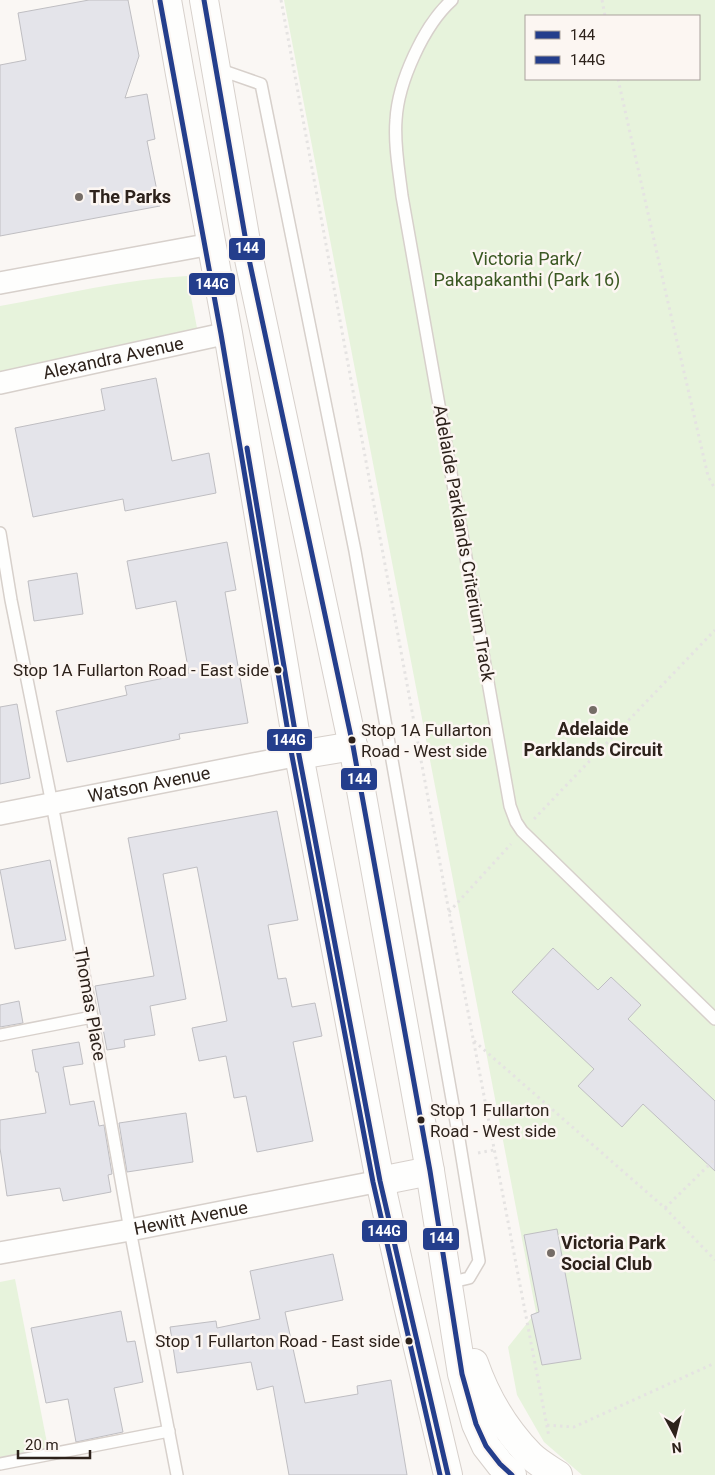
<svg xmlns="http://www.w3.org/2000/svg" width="715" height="1475" viewBox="0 0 715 1475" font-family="Roboto,sans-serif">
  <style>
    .green { fill: #e7f3dc; fill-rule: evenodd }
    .building { fill: #e4e4ea; stroke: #bfbec2 }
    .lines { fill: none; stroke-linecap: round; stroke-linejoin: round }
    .lane-casing { stroke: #d7d0cb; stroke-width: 14 }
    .street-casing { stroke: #d7d0cb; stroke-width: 24 }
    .highway-casing { stroke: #d7d0cb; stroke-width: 30 }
    .path { stroke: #e5e3e2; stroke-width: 3; stroke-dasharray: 2.5 4; stroke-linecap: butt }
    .lane { stroke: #fefefd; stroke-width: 11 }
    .street { stroke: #fefefd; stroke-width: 21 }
    .highway { stroke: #fefefd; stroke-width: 28 }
    .bus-1-casing { stroke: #fcf6f2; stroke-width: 9 }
    .bus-2-casing { stroke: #fcf6f2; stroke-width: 9 }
    .bus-1 { stroke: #243e8c; stroke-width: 5 }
    .bus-2 { stroke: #243e8c; stroke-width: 5 }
    .poi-dot { fill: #756d67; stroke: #fcf6f2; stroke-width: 2 }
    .bus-dot { fill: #2d221b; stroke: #fcf6f2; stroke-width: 2 }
    .labels { text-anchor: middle; stroke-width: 5; stroke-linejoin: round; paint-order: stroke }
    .bus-label { font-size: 17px; fill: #2d221b; stroke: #fcf6f2; text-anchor: end }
    .poi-label { font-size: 18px; font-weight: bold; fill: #2d221b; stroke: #fcf6f2; text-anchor: start }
    .park-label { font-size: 18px; fill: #3a5822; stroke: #fcf6f2 }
    .street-label { font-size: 18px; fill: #2d221b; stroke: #fcf6f2 }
    .line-badge { stroke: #fcf6f2; stroke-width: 2 }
    .badge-label { font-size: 14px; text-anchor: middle; font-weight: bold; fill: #fff }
  </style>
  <rect width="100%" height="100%" fill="#faf7f4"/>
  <g class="green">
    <path d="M284,0h431v1475h-133l-38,-33 -27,-47 -9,-48 28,-35zM526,16h173v63h-173z"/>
    <path d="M187,276l10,52 -25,12 -172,32v-66c62,-11 124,-27 187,-30z"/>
    <polygon points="15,1279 48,1448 0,1457 0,1282"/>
  </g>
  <g class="building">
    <polygon points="89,0 128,0 139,56 125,98 147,94 155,139 147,141 160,206 0,236 0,65 26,60 18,13"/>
    <polygon points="156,378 172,461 209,453 216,493 125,511 123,499 33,517 15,428 105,410 101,389"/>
    <polygon points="227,542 236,590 225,592 248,723 179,734 180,739 67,762 56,711 127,695 125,686 189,673 176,601 136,609 127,561"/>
    <polygon points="77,573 83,614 34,621 28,581"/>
    <polygon points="17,704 30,778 0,784 0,707"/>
    <polygon points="277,811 298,920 268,925 278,979 286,978 292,1007 315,1003 322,1036 293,1042 313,1141 257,1152 246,1096 234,1098 226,1056 199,1061 192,1028 227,1021 197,867 163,874 186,999 150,1006 155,1035 124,1040 125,1047 107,1050 95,986 154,976 128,838"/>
    <polygon points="50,860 66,940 15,949 0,870"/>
    <polygon points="553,948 598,990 611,977 641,1005 628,1019 715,1101 715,1171 643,1104 622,1127 578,1086 594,1069 512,992"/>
    <polygon points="19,1001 23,1023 0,1027 0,1005"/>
    <polygon points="79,1042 83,1064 63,1067 70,1105 94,1101 99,1126 104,1125 112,1174 108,1175 111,1192 63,1201 60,1188 7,1196 0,1148 0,1120 46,1113 38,1072 36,1072 32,1050"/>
    <polygon points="186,1113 193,1162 127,1172 119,1123"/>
    <polygon points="557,1229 581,1359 542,1365 531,1315 539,1312 524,1235"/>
    <polygon points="333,1254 343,1300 285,1312 305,1403 358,1394 357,1386 391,1380 407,1475 289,1475 273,1386 257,1390 251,1362 177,1373 170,1327 216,1321 217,1328 260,1319 250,1271"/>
    <polygon points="121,1311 127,1342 135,1341 143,1382 114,1388 123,1432 76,1442 68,1399 46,1403 31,1328"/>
  </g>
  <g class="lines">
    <defs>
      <g id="lane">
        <path d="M452,0c-28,25 -54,82 -56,120 -2,25 3,51 6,76l108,610 6,16 6,9 193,188"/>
        <polyline points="218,69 261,84 355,551 458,1133 479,1261 469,1278 448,1283"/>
        <polyline points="0,533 11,600 52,804 92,1017 130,1230 177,1475"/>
        <polyline points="0,1035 92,1017"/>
        <polyline points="0,1464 169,1431"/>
      </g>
      <g id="street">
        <polyline points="0,283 211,244"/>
        <path id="s1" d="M0,383l228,-50"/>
        <path id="s2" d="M0,814l299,-59"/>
        <path id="s3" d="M0,1253l130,-23 250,-49"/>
      </g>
      <g id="highway">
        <polyline points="167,0 180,74 228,333 299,755 380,1181 406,1297 448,1475"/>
        <polyline points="204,0 249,259 353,746 430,1171 462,1374 476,1424 486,1446 500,1464 512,1475"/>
        <polyline points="299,755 353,746"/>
        <polyline points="380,1181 430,1171"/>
        <path d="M474,1363c12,35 30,65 56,92 8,8 19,14 28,20"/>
      </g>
    </defs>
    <use href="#lane" class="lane-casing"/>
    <use href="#street" class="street-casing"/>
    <use href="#highway" class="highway-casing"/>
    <g class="path">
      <polyline points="281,0 449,912 549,1437"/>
      <polyline points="602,0 605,16"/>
      <polyline points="618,79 667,298 708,476 715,489"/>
      <polyline points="534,819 715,630"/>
      <polyline points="449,912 511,844"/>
      <polyline points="474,1041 665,1208 715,1260"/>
      <polyline points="478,1153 494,1150"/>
      <polyline points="665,1208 715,1159"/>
      <polyline points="547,1425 574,1427 715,1363"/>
    </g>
    <use href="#lane" class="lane"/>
    <use href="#street" class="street"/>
    <use href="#highway" class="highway"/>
    <defs>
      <g id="bus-1">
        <polyline points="204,0 249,259 353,746 430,1171 462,1374 476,1424 486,1446 500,1464 512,1475"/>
        <polyline points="247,448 299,755 380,1181 448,1475"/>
      </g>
      <polyline id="bus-2" points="160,1 221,334 292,756 373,1182 440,1475"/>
    </defs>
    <use href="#bus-1" class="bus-1-casing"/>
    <use href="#bus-2" class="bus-2-casing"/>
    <use href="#bus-1" class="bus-1"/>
    <use href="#bus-2" class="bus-2"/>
  </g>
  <g class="poi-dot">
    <circle cx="79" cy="197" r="5"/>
    <circle cx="593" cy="710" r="5"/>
    <circle cx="551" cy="1253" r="5"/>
  </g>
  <g class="bus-dot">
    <circle cx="278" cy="670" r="4.5"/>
    <circle cx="352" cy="740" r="4.5"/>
    <circle cx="421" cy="1120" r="4.5"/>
    <circle cx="409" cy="1341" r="4.5"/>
  </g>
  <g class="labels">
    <g class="bus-label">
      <text x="269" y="676">Stop 1A Fullarton Road - East side</text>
      <text x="361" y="736" text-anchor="start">Stop 1A Fullarton<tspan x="361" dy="21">Road - West side</tspan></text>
      <text x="430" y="1116" text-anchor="start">Stop 1 Fullarton<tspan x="430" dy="21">Road - West side</tspan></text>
      <text x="400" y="1347">Stop 1 Fullarton Road - East side</text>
    </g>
    <g class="poi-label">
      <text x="89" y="203">The Parks</text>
      <text x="593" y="735" text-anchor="middle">Adelaide<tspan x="593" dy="21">Parklands Circuit</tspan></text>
      <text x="561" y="1249">Victoria Park<tspan x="561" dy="21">Social Club</tspan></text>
    </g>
    <g class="park-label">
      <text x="527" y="265">Victoria Park/<tspan x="527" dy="21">Pakapakanthi (Park 16)</tspan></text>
    </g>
    <g class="street-label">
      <text dy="6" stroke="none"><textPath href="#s1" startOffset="116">Alexandra Avenue</textPath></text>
      <text transform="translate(464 543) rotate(80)" y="6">Adelaide Parklands Criterium Track</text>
      <text dy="6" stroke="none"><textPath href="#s2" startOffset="152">Watson Avenue</textPath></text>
      <text transform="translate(90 1004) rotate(80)" y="6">Thomas Place</text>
      <text dy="6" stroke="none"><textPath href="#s3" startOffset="194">Hewitt Avenue</textPath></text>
    </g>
  </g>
  <g class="line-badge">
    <rect x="228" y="237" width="38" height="24" rx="5" fill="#243e8c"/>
    <rect x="188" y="272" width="48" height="24" rx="5" fill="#243e8c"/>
    <rect x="266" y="728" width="47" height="24" rx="5" fill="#243e8c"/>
    <rect x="340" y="767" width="38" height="24" rx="5" fill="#243e8c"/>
    <rect x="361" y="1219" width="47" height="24" rx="5" fill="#243e8c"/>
    <rect x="422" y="1227" width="38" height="24" rx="5" fill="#243e8c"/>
  </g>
  <g class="badge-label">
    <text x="247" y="253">144</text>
    <text x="212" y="289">144G</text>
    <text x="289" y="745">144G</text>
    <text x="359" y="784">144</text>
    <text x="384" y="1236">144G</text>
    <text x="441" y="1243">144</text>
  </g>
  <rect x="525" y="15" width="175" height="65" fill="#fcf6f2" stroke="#a9a19c"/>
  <rect x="535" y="31" width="25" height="8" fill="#243e8c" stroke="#a9a19c"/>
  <text x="570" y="40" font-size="15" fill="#2d221b">144</text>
  <rect x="535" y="56" width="25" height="8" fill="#243e8c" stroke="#a9a19c"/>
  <text x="570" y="65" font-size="15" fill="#2d221b">144G</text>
  <g transform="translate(675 1435) rotate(173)" stroke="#fcf6f2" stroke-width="4" paint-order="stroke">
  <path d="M0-4L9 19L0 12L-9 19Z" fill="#2d221b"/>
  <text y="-8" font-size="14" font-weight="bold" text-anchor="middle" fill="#2d221b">N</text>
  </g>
  <path d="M18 1450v8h72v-8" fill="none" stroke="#2d221b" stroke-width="2.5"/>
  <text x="25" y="1450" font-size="15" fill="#2d221b" stroke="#fcf6f2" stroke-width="4" paint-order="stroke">20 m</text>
</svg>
